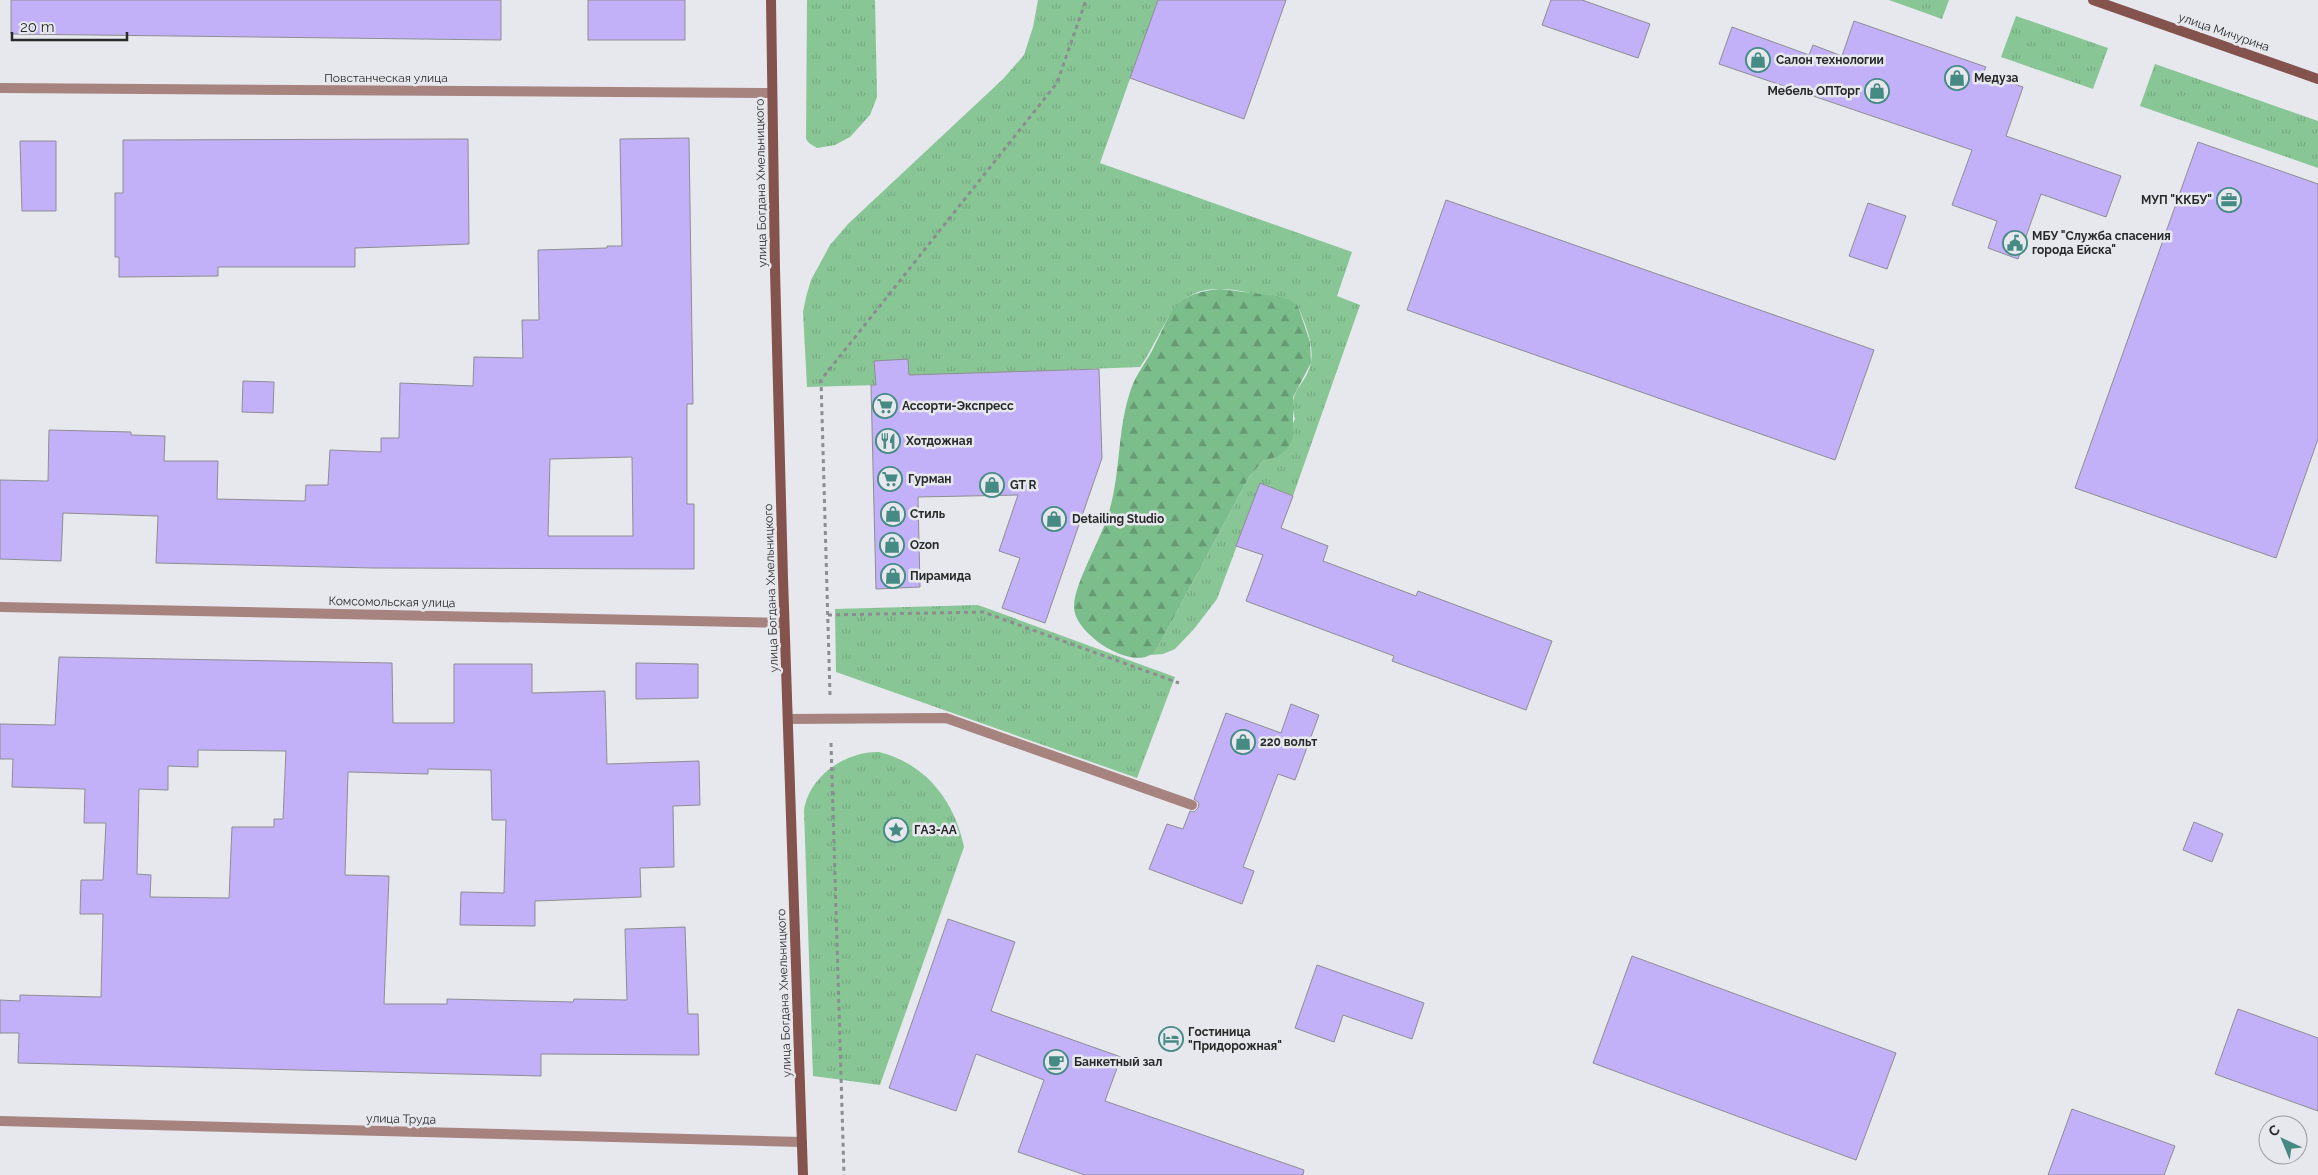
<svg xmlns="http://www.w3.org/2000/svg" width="2318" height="1175" viewBox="0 0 2318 1175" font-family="Raleway,sans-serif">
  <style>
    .grass { fill: url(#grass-tufts) }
    .forest { fill: url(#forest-firs) }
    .building { fill: #c2b1f8; stroke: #8e8d91; fill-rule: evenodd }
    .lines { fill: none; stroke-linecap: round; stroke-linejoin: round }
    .path { stroke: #8b8d90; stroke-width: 3; stroke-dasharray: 4 4; stroke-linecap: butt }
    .lane { stroke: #a7837f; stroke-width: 10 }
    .street { stroke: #a7837f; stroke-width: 10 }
    .secondary { stroke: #84534d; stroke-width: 10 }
    .labels { text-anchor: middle; stroke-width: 5; stroke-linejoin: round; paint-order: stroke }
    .street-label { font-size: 12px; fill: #28292a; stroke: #e6e8ed }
    .poi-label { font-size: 12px; font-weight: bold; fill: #28292a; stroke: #e6e8ed; text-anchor: start }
  </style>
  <defs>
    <pattern id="grass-tufts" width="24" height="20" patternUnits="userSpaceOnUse" patternTransform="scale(1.25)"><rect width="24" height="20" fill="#89c696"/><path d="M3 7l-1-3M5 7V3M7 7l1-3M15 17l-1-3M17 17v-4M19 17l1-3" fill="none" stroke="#76aa81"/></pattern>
    <pattern id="forest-firs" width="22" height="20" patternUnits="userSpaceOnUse" patternTransform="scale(1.25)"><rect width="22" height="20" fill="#7bbe8b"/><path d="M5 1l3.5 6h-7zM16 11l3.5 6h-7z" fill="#659a72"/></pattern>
  </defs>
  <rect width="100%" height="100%" fill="#e6e8ed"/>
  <g class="grass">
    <polygon points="807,0 875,0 877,97 870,115 850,137 835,145 817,148 809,143 806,139"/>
    <path d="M1038,0h120l-58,163 252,89 -15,44 23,9 -67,191 -33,-12 -43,115 -23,30 -19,20 -12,5 -14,1 9,-8 91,-170 14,-16 13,-4 19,-38c-9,-30 12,-33 16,-57 3,-19 -6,-38 -13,-56 -39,-10 -97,-35 -125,5 -13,18 -20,38 -33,56l-183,7 -42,10 -108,3 -4,-75 3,-15 5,-17 19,-35 18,-21 155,-145 21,-24 9,-28z"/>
    <polygon points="1889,0 1949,0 1942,19"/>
    <polygon points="2016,16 2108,48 2093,89 2001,57"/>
    <polygon points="2155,64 2318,121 2318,168 2140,106"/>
    <polygon points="978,605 1175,677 1137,778 836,672 835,609"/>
    <path d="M879,752c47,12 75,48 85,95l-84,238 -67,-9 -9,-266c5,-34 42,-59 75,-58z"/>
  </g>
  <path class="forest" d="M1220,289l57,7 13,4 8,6 12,36 1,21 -18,34v41l-6,11 -10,8 -14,4 -14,16 -91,170c-2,2 -5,6 -8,8 -23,13 -75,-22 -76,-47 -1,-23 28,-70 35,-96 12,-40 8,-83 22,-123 6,-16 14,-25 22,-40 20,-38 18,-55 67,-60z"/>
  <g class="building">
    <polygon points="11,0 501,0 501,40 11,34"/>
    <rect x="588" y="0" width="97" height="40"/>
    <polygon points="1158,0 1286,0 1244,119 1130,78"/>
    <polygon points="1551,0 1582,0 1650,24 1638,58 1542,25"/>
    <polygon points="1854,21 1986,67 1983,73 2023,87 2006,136 2121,176 2106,217 2041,194 2018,259 1988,248 1997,221 1952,205 1972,150 1719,64 1732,27 1809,55 1813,45 1842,56"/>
    <path d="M689,138l4,266h-6v100h7v65l-321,-1 -217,-5 2,-47 -95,-3 -2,48 -61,-2v-79l48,1 1,-51 82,2v3l34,1 -1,25h54l-1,38 88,2 1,-16h22l2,-35 51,2v-14h18l1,-55 73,3 1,-29 49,1 -1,-38h17l-1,-70 69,-2v-2h15l-2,-107zM632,457l1,79h-85l2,-77z"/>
    <polygon points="468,139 469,244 355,248 355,267 218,267 218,276 119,277 119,257 115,257 115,193 123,193 123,140"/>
    <polygon points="20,141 56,141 56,211 22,211"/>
    <polygon points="2198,142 2318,184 2318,439 2276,558 2075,488"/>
    <polygon points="1446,200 1874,350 1835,460 1407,310"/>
    <polygon points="1868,203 1906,216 1887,269 1849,256"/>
    <polygon points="908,359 909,375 1099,369 1102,458 1045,623 1002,608 1020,558 999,551 1018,495 918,497 920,587 876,589 871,385 876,385 874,361"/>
    <polygon points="243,381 274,382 273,413 242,412"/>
    <polygon points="1260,483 1293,496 1281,528 1328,546 1323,561 1416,596 1418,591 1552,641 1526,710 1392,661 1394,656 1246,601 1263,555 1236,546"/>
    <path d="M59,657l333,6 1,60h61v-59h78v29l73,-2 2,73 92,-3 1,44 -27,1 1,61 -34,1 1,29 -106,4v25l-75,-1 1,-33 43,1 2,-73h-14l-1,-50 -63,-1v5l-80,-2 -3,103 44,1 -5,128h63v-5l126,3 1,-3 53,1 -2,-71 60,-2 3,87h10l1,41 -158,-1v22l-523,-13 1,-30h-19v-33l20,1v-6l81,2 2,-83h-23l1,-34h22l3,-57h-22l1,-34 -73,-2 1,-28h-13v-35l55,1zM198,750l88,1 -3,68h-9v8h-42l-3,71 -79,-1 1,-22 -14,-1 2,-85 29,1v-24l30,1z"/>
    <polygon points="636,663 698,664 698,698 636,699"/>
    <polygon points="1291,704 1319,715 1295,780 1278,774 1243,867 1254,871 1242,904 1149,869 1167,824 1183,829 1190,811 1194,812 1198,808 1199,803 1194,799 1226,713 1281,733"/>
    <polygon points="2194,822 2223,834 2212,862 2183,850"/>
    <polygon points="948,919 1015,942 991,1011 1121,1057 1105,1101 1304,1170 1303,1175 1085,1175 1018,1152 1044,1080 976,1054 956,1111 889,1088"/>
    <polygon points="1632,956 1896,1053 1856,1160 1593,1063"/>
    <polygon points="1317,965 1424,1003 1412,1039 1343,1015 1334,1042 1295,1028"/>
    <polygon points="2238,1009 2318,1038 2318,1111 2215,1074"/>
    <polygon points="2072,1109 2175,1146 2164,1175 2048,1175"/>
  </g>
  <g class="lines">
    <g class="path">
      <polyline points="828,615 983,612 1179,683"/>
      <polyline points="830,695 821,380 1057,83 1086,0"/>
      <polyline points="831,743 844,1175"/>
    </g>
    <polyline class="lane" points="788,719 946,718 1192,805"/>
    <g class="street">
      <polyline points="0,88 772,93"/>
      <polyline points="0,607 784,623"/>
      <polyline points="0,1121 802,1142"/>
    </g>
    <g class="secondary">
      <polyline points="771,0 775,270 783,578 803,1175"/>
      <polyline points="2093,0 2318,79"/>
    </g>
  </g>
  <defs>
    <symbol id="shop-ring" viewBox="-11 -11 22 22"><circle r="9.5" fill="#e6e8ed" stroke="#458b84" stroke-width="1.5"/><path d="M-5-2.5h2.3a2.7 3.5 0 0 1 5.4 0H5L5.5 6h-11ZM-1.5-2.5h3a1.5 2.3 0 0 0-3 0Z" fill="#458b84"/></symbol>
    <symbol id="office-ring" viewBox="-11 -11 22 22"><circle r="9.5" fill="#e6e8ed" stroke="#458b84" stroke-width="1.5"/><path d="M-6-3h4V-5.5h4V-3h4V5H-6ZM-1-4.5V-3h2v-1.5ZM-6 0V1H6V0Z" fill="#458b84"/></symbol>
    <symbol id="civic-ring" viewBox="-11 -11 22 22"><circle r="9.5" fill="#e6e8ed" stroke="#458b84" stroke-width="1.5"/><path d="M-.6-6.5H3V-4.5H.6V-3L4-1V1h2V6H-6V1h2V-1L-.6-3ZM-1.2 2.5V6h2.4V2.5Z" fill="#458b84"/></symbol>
    <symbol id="supermarket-ring" viewBox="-11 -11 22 22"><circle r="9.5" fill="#e6e8ed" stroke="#458b84" stroke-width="1.5"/><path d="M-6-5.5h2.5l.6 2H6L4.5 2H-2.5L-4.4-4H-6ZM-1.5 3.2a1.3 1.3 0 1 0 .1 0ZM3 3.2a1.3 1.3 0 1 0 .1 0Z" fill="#458b84"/></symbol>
    <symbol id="restaurant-ring" viewBox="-11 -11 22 22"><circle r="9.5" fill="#e6e8ed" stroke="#458b84" stroke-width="1.5"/><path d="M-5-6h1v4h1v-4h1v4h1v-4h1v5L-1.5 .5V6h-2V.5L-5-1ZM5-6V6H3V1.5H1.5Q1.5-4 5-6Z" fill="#458b84"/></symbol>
    <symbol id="sight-ring" viewBox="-11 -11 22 22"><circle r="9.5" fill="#e6e8ed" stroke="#458b84" stroke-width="1.5"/><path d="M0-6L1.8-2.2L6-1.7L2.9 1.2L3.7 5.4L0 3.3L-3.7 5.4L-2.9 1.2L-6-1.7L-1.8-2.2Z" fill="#458b84"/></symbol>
    <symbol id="hotel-ring" viewBox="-11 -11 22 22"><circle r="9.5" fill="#e6e8ed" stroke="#458b84" stroke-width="1.5"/><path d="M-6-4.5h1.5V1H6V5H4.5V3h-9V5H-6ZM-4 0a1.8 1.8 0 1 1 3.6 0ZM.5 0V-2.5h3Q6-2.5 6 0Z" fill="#458b84"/></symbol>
    <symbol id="cafe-ring" viewBox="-11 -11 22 22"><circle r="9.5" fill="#e6e8ed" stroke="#458b84" stroke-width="1.5"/><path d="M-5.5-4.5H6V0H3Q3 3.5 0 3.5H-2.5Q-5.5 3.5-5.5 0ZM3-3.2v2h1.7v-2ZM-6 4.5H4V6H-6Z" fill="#458b84"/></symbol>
  </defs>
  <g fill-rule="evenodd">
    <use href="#shop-ring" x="1744" y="46" width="28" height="28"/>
    <use href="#shop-ring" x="1943" y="64" width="28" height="28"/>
    <use href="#shop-ring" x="1863" y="77" width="28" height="28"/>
    <use href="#office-ring" x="2215" y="186" width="28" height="28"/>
    <use href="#civic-ring" x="2001" y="229" width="28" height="28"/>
    <use href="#supermarket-ring" x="871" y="392" width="28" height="28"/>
    <use href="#restaurant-ring" x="874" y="427" width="28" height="28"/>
    <use href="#supermarket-ring" x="876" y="465" width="28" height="28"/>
    <use href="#shop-ring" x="978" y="471" width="28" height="28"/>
    <use href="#shop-ring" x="879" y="500" width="28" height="28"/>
    <use href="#shop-ring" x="1040" y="505" width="28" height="28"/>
    <use href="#shop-ring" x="878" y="531" width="28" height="28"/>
    <use href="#shop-ring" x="879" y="562" width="28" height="28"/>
    <use href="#shop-ring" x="1229" y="728" width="28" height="28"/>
    <use href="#sight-ring" x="882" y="816" width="28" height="28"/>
    <use href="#hotel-ring" x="1157" y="1025" width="28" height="28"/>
    <use href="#cafe-ring" x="1042" y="1048" width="28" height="28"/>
  </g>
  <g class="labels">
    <g class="street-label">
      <text transform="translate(2224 32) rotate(19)" y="4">улица Мичурина</text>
      <text x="386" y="82">Повстанческая улица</text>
      <text transform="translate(761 183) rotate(-91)" y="4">улица Богдана Хмельницкого</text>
      <text transform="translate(771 588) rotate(-92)" y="4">улица Богдана Хмельницкого</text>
      <text transform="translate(392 602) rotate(1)" y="4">Комсомольская улица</text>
      <text transform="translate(784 993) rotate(-92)" y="4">улица Богдана Хмельницкого</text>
      <text transform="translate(401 1119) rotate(1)" y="4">улица Труда</text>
    </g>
    <g class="poi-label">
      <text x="1776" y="64">Салон технологии</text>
      <text x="1974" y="82">Медуза</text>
      <text x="1860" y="95" text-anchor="end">Мебель ОПТорг</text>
      <text x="2212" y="204" text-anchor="end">МУП "ККБУ"</text>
      <text x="2032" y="240">МБУ "Служба спасения<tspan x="2032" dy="14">города Ейска"</tspan></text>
      <text x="902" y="410">Ассорти-Экспресс</text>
      <text x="906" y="445">Хотдожная</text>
      <text x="908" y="483">Гурман</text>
      <text x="1010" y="489">GT R</text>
      <text x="910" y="518">Стиль</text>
      <text x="1072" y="523">Detailing Studio</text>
      <text x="910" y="549">Ozon</text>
      <text x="910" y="580">Пирамида</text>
      <text x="1260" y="746">220 вольт</text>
      <text x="914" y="834">ГАЗ-АА</text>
      <text x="1188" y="1036">Гостиница<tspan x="1188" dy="14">"Придорожная"</tspan></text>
      <text x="1074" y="1066">Банкетный зал</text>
    </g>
  </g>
  <g transform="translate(2283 1140) rotate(316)"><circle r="24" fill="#e6e8ed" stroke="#9a9c9f"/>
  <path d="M0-4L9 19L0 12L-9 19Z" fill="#458b84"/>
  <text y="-8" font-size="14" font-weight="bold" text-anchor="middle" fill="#28292a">С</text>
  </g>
  <path d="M12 32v8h115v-8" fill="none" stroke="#28292a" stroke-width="2.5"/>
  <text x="20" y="32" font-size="15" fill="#28292a" stroke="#e6e8ed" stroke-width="4" paint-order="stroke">20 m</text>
</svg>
